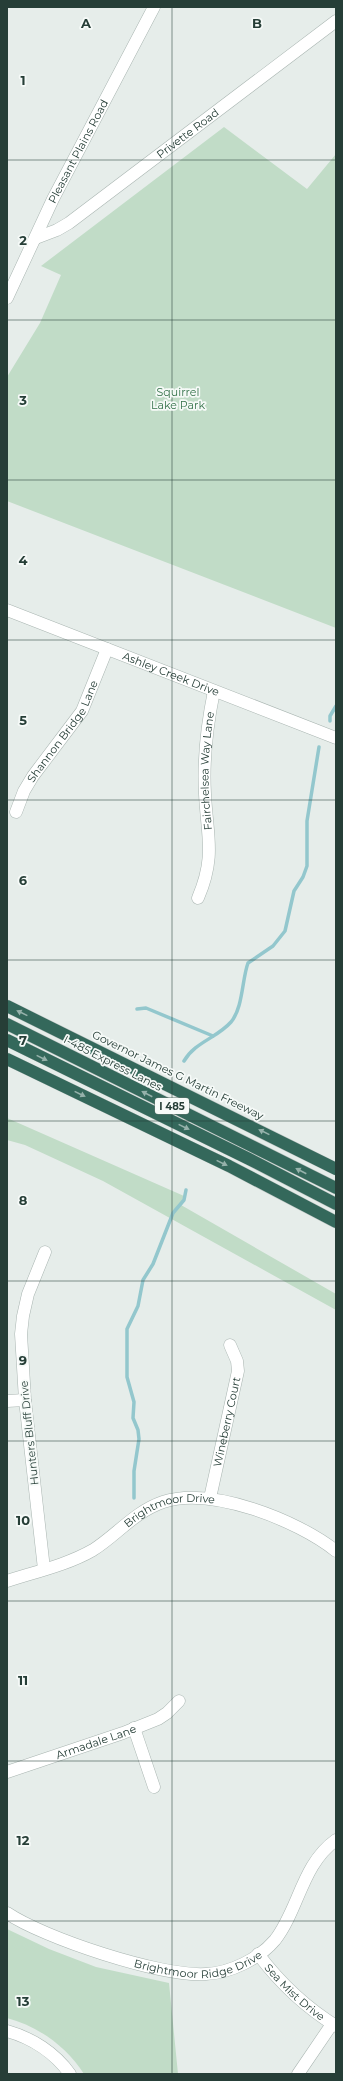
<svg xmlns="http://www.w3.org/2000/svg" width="343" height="2081" viewBox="0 0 343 2081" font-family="Montserrat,sans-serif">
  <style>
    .green { fill: #c1dcc7 }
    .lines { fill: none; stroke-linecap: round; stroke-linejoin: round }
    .stream { stroke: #93c7cd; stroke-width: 3.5 }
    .minor-casing { stroke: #a9b5b1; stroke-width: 13 }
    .highway-casing { stroke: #c2c9c7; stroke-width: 13 }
    .minor { stroke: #fff; stroke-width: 12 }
    .highway { stroke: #34685b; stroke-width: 12 }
    .oneway { fill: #95b1aa }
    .grid { fill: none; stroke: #263e37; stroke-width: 1; stroke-opacity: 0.55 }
    .labels { text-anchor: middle; stroke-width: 3.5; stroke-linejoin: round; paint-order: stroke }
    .shield { fill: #f6faf8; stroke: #647671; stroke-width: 1 }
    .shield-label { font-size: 10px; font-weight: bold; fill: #263e37 }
    .street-label { font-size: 11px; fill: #263e37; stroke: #f6faf8 }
    .park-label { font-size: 11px; fill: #347249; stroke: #f6faf8 }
    .grid-label { font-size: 13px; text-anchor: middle; font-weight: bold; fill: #263e37; stroke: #f6faf8; stroke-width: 3.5; stroke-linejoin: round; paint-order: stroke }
  </style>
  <rect width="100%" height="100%" fill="#e6edea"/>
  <g class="green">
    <polygon points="224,127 307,189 336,154 336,628 7,501 7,377 40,323 61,275 41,266"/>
    <polygon points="7,1118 184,1196 181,1205 336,1294 336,1310 103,1181 25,1145 7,1140"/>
    <path d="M7,1929l42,20 47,18 73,16 9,91h-94c-17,-27 -46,-48 -77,-56z"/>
  </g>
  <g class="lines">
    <g class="stream">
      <polyline points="330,721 330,716 336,706"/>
      <polyline points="137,1009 146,1008 213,1036"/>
      <path d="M184,1061c11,-19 33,-23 47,-39 12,-14 11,-43 17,-59l25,-17 12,-15 9,-40 9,-14 4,-11v-45l12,-74"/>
      <polyline points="134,1498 134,1471 139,1439 138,1430 133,1418 134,1402 127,1377 127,1329 138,1306 143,1280 153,1264 173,1213 184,1200 186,1190"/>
    </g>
    <defs>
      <g id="minor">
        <path id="s1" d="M36,238l21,-8 12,-7 267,-202"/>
        <path id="s2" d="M7,298l46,-99 101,-192"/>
        <path id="s3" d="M7,610l329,128"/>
        <path id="s4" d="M16,812l8,-21 9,-15 49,-65 25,-62"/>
        <path id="s5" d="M198,898c18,-42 9,-62 7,-104 -2,-35 2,-69 9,-103"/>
        <polyline points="7,1401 25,1400"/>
        <path id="s6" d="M210,1498l28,-127 -1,-10 -7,-16"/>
        <polyline points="44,1569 25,1400 21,1334 23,1316 28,1294 45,1252"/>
        <path id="s7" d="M7,1581c28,-9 60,-16 86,-31 24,-15 41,-38 70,-48 48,-16 134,18 173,49"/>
        <polyline points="134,1728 154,1787"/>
        <path id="s8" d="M7,1772l116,-39 35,-14 9,-6 12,-12"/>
        <path id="s9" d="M7,1913c37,25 154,64 199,61 24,-1 53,-15 69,-34 24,-31 27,-76 61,-100"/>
        <path id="s10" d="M258,1954c22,29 47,53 78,72"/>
        <path d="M7,2031c25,7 48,22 63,43"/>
        <polyline points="298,2074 332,2024"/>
      </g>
      <g id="highway">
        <polyline points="7,1006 336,1169"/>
        <polyline points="7,1024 336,1188"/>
        <polyline points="7,1040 249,1159 336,1204"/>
        <polyline points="7,1059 229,1166 336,1222"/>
      </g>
    </defs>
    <use href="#minor" class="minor-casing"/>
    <use href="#highway" class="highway-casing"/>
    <use href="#minor" class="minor"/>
    <use href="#highway" class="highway"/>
  </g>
  <defs><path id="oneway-solid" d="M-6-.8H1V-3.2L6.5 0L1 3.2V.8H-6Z"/></defs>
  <g class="oneway">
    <use href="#oneway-solid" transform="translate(22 1013) rotate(-154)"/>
    <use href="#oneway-solid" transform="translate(42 1058) rotate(26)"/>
    <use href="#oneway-solid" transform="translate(80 1094) rotate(26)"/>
    <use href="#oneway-solid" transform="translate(147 1094) rotate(-153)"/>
    <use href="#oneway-solid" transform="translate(184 1127) rotate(26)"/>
    <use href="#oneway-solid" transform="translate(264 1132) rotate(-154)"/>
    <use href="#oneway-solid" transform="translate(222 1163) rotate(26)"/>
    <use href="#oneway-solid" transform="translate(301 1171) rotate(-153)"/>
  </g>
  <path class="grid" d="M172,7v2067M7,160h329M7,320h329M7,480h329M7,640h329M7,800h329M7,960h329M7,1121h329M7,1281h329M7,1441h329M7,1601h329M7,1761h329M7,1921h329"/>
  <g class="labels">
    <rect class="shield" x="155" y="1098" width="34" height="16" rx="3"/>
    <g class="shield-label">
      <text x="172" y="1110">I 485</text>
    </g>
    <g class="street-label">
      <text dy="4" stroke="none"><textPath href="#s1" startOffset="185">Privette Road</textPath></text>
      <text dy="4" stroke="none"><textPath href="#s2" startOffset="163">Pleasant Plains Road</textPath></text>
      <text dy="4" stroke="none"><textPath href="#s3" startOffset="176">Ashley Creek Drive</textPath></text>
      <text dy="4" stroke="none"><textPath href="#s4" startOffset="94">Shannon Bridge Lane</textPath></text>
      <text dy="4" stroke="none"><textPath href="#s5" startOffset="129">Fairchelsea Way Lane</textPath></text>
      <text transform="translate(113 1063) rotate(27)" y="4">I-485 Express Lanes</text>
      <text transform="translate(178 1075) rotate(26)" y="4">Governor James G Martin Freeway</text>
      <text dy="4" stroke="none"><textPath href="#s6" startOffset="78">Wineberry Court</textPath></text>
      <text transform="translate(29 1433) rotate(-96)" y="4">Hunters Bluff Drive</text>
      <text dy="4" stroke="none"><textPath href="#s7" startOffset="181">Brightmoor Drive</textPath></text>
      <text dy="4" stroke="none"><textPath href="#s8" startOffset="94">Armadale Lane</textPath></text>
      <text dy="4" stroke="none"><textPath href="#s9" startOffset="203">Brightmoor Ridge Drive</textPath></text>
      <text dy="4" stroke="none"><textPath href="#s10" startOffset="53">Sea Mist Drive</textPath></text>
    </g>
    <g class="park-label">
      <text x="178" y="396">Squirrel<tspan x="178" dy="13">Lake Park</tspan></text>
    </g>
  </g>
  <g class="grid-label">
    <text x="86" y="28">A</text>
    <text x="257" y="28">B</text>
    <text x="23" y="85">1</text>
    <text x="23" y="245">2</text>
    <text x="23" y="405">3</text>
    <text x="23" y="565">4</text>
    <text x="23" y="725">5</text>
    <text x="23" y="885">6</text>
    <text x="23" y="1045">7</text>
    <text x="23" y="1205">8</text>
    <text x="23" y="1365">9</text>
    <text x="23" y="1525">10</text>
    <text x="23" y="1685">11</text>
    <text x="23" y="1845">12</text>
    <text x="23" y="2006">13</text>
  </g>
  <rect width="343" height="2081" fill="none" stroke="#263e37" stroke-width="16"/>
</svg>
